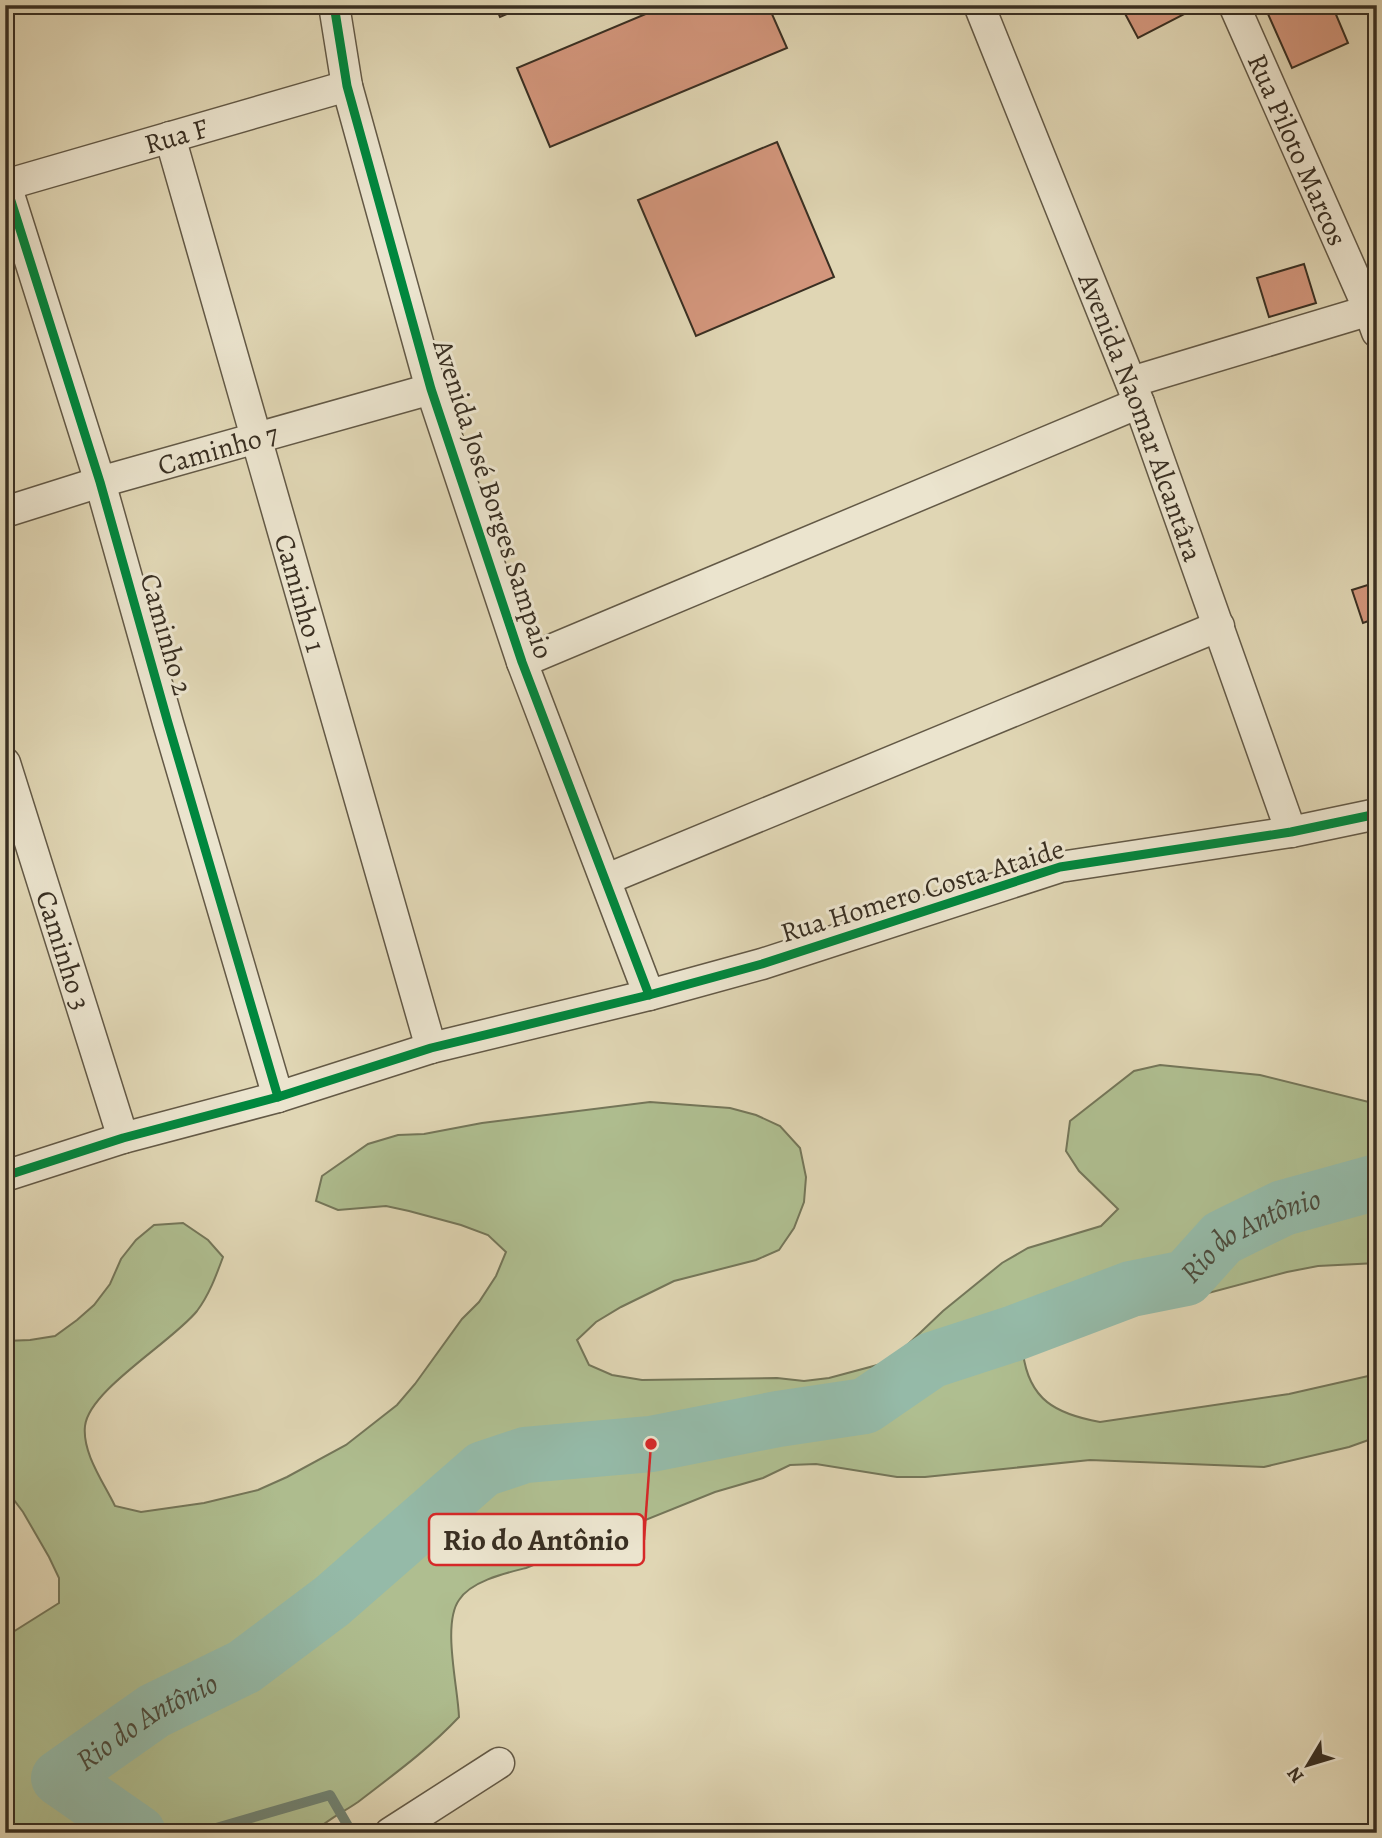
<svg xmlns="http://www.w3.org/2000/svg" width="1382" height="1838" viewBox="0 0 1382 1838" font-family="Alegreya,serif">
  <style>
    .green { fill: #afbe90; stroke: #747659; stroke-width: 2 }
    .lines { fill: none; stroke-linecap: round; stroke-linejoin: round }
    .stream { stroke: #708272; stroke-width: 10 }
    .river { stroke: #95baa8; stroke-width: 56 }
    .building { fill: #d3967c; stroke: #392f22; stroke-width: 2 }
    .minor-casing { stroke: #635946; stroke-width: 33 }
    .minor { stroke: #ebe4ce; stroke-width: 30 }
    .cycleway-casing { stroke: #ebe4ce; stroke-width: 13 }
    .cycleway { stroke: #00873e; stroke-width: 9 }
    .labels { text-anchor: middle; stroke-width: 6; stroke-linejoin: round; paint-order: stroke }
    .street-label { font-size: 28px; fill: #392f22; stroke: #ebe4ce }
    .water-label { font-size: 30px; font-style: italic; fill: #4b4b3d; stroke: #ebe4ce }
    .leader { fill: none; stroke: #d62828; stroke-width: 2.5 }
    .callout-dot { fill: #d62828; stroke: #ebe4ce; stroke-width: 2.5 }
    .callout { fill: #ebe4ce; stroke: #d62828; stroke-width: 2.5 }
    .callout-label { font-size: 30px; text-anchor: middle; font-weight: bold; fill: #392f22 }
  </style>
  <rect width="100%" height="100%" fill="#e0d6b4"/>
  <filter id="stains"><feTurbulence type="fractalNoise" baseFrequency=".00286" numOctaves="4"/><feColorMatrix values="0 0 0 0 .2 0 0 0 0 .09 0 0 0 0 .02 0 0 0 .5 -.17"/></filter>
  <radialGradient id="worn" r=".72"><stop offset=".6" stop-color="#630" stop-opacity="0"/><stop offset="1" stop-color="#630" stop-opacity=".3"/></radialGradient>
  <path class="green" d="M1160,1065l100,10 117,29v159l-59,3 -31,6 -191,51 -52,18 -21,12c6,47 33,61 77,69l189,-28 88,-20v63l-28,10 -85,20 -174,-7 -165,17h-28l-81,-13 -26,1 -27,13 -48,14 -189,76c-20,5 -55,13 -67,32 -17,24 -1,87 0,117 -30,32 -66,58 -101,85 -16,11 -30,17 -45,31h-308v-196l54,-34v-25l-10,-21 -26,-45 -18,-24v-147l25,-1 25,-4 22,-16 17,-15 16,-21 11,-25 15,-19 18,-15 29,-2 25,17 15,17c-7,19 -14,38 -26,54 -25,31 -108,79 -112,115 -3,27 19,57 30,80l26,6 63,-9 54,-13 29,-13 59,-32 51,-40 18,-21 47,-65 17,-17 17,-26 10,-24 -18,-17 -27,-10 -52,-14 -23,-5 -48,4 -22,-9 6,-25 46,-32 30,-9 26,-1 58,-11 168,-21 80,6 26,7 24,11 20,22 6,29 -2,25 -10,26 -15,22 -23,10 -82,21 -53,26 -25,15 -19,18 12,25 23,10 30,5 135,-2 27,3 25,-3 52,-14 21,-14 41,-39 59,-48 26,-15 73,-22 17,-17 -39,-38 -13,-20 4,-30 64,-50z"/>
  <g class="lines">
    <polyline class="stream" points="199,1833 330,1795 352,1833"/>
    <path class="river" id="s1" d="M138,1833l-79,-55 95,-67 90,-44 88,-66 151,-132 42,-14 126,-11 127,-25 87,-13 67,-46 80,-26 119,-45 55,-11 36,-40 61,-30 94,-26"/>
  </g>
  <g class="building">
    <polygon points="495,5 527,5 500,17"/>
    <polygon points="667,5 768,5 787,48 550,147 517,68"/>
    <polygon points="1126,5 1200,5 1200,6 1138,38 1122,8"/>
    <polygon points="1264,5 1332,5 1348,43 1292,68"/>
    <polygon points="777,142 834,277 696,336 638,200"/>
    <polygon points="1304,264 1316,303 1269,317 1257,278"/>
    <polygon points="1377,582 1377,618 1363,623 1352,590"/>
  </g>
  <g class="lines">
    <defs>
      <g id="minor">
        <polyline points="334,5 347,86 431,389 522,662 649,995"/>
        <path id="s2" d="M979,5l160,398 152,429"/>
        <path id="s3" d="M1234,5l135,305 8,22"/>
        <path id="s4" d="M170,137l261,911"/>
        <path id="s5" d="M5,185l342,-99"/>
        <polyline points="6,185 100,482 168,723 278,1097"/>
        <polyline points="1131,382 1377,308"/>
        <path id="s6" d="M5,512l95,-30 331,-93"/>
        <polyline points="522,662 1139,403"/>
        <path id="s7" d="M5,763l118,375"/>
        <polyline points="607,879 1219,626"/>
        <polyline points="5,1176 123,1138 278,1097 431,1048 649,995 762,964 1060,867 1291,832 1377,814"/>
        <polyline points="390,1833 499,1763"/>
      </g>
    </defs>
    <use href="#minor" class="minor-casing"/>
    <use href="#minor" class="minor"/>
    <defs>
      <g id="cycleway">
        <polyline points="334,5 347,86 431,389 522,662 649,995"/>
        <polyline points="6,185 100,482 168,723 278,1097"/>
        <polyline points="5,1176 123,1138 278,1097 431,1048 649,995 762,964 1060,867 1291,832 1377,814"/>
      </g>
    </defs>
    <use href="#cycleway" class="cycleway-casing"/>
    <use href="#cycleway" class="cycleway"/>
  </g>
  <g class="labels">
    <g class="street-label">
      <text dy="10" stroke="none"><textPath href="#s5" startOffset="178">Rua F</textPath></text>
      <text dy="10" stroke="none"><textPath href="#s3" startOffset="158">Rua Piloto Marcos</textPath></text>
      <text dy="10" stroke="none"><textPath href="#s2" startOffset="443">Avenida Naomar Alcantâra</textPath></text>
      <text dy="10" stroke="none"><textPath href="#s6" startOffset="222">Caminho 7</textPath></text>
      <text transform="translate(494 499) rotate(72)" y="10">Avenida José Borges Sampaio</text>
      <text dy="10" stroke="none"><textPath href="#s4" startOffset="474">Caminho 1</textPath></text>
      <text transform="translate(167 634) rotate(74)" y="10">Caminho 2</text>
      <text transform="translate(922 890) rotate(-17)" y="10">Rua Homero Costa Ataide</text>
      <text dy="10" stroke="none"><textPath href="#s7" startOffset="196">Caminho 3</textPath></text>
    </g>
    <g class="water-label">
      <text dy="10" stroke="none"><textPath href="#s1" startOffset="1440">Rio do Antônio</textPath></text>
      <text dy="10" stroke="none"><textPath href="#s1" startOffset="201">Rio do Antônio</textPath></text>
    </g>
  </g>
  <path class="leader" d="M651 1444L644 1540"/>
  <circle class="callout-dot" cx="651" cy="1444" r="7"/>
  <rect class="callout" x="429" y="1514" width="215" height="51" rx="7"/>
  <g class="callout-label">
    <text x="536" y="1550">Rio do Antônio</text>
  </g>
  <rect width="1382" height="1838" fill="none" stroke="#e0d6b4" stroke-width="28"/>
  <rect x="7" y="7" width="1368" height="1824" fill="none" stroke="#392f22" stroke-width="3.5"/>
  <rect x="14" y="14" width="1354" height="1810" fill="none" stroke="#392f22" stroke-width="2"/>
  <g transform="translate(1308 1765) rotate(232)" stroke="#ebe4ce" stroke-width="5" paint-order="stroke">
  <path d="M0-5L12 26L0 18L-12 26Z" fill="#392f22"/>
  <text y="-10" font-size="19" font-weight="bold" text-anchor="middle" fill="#392f22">N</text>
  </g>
  <rect width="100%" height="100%" filter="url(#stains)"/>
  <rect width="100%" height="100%" fill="url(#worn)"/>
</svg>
